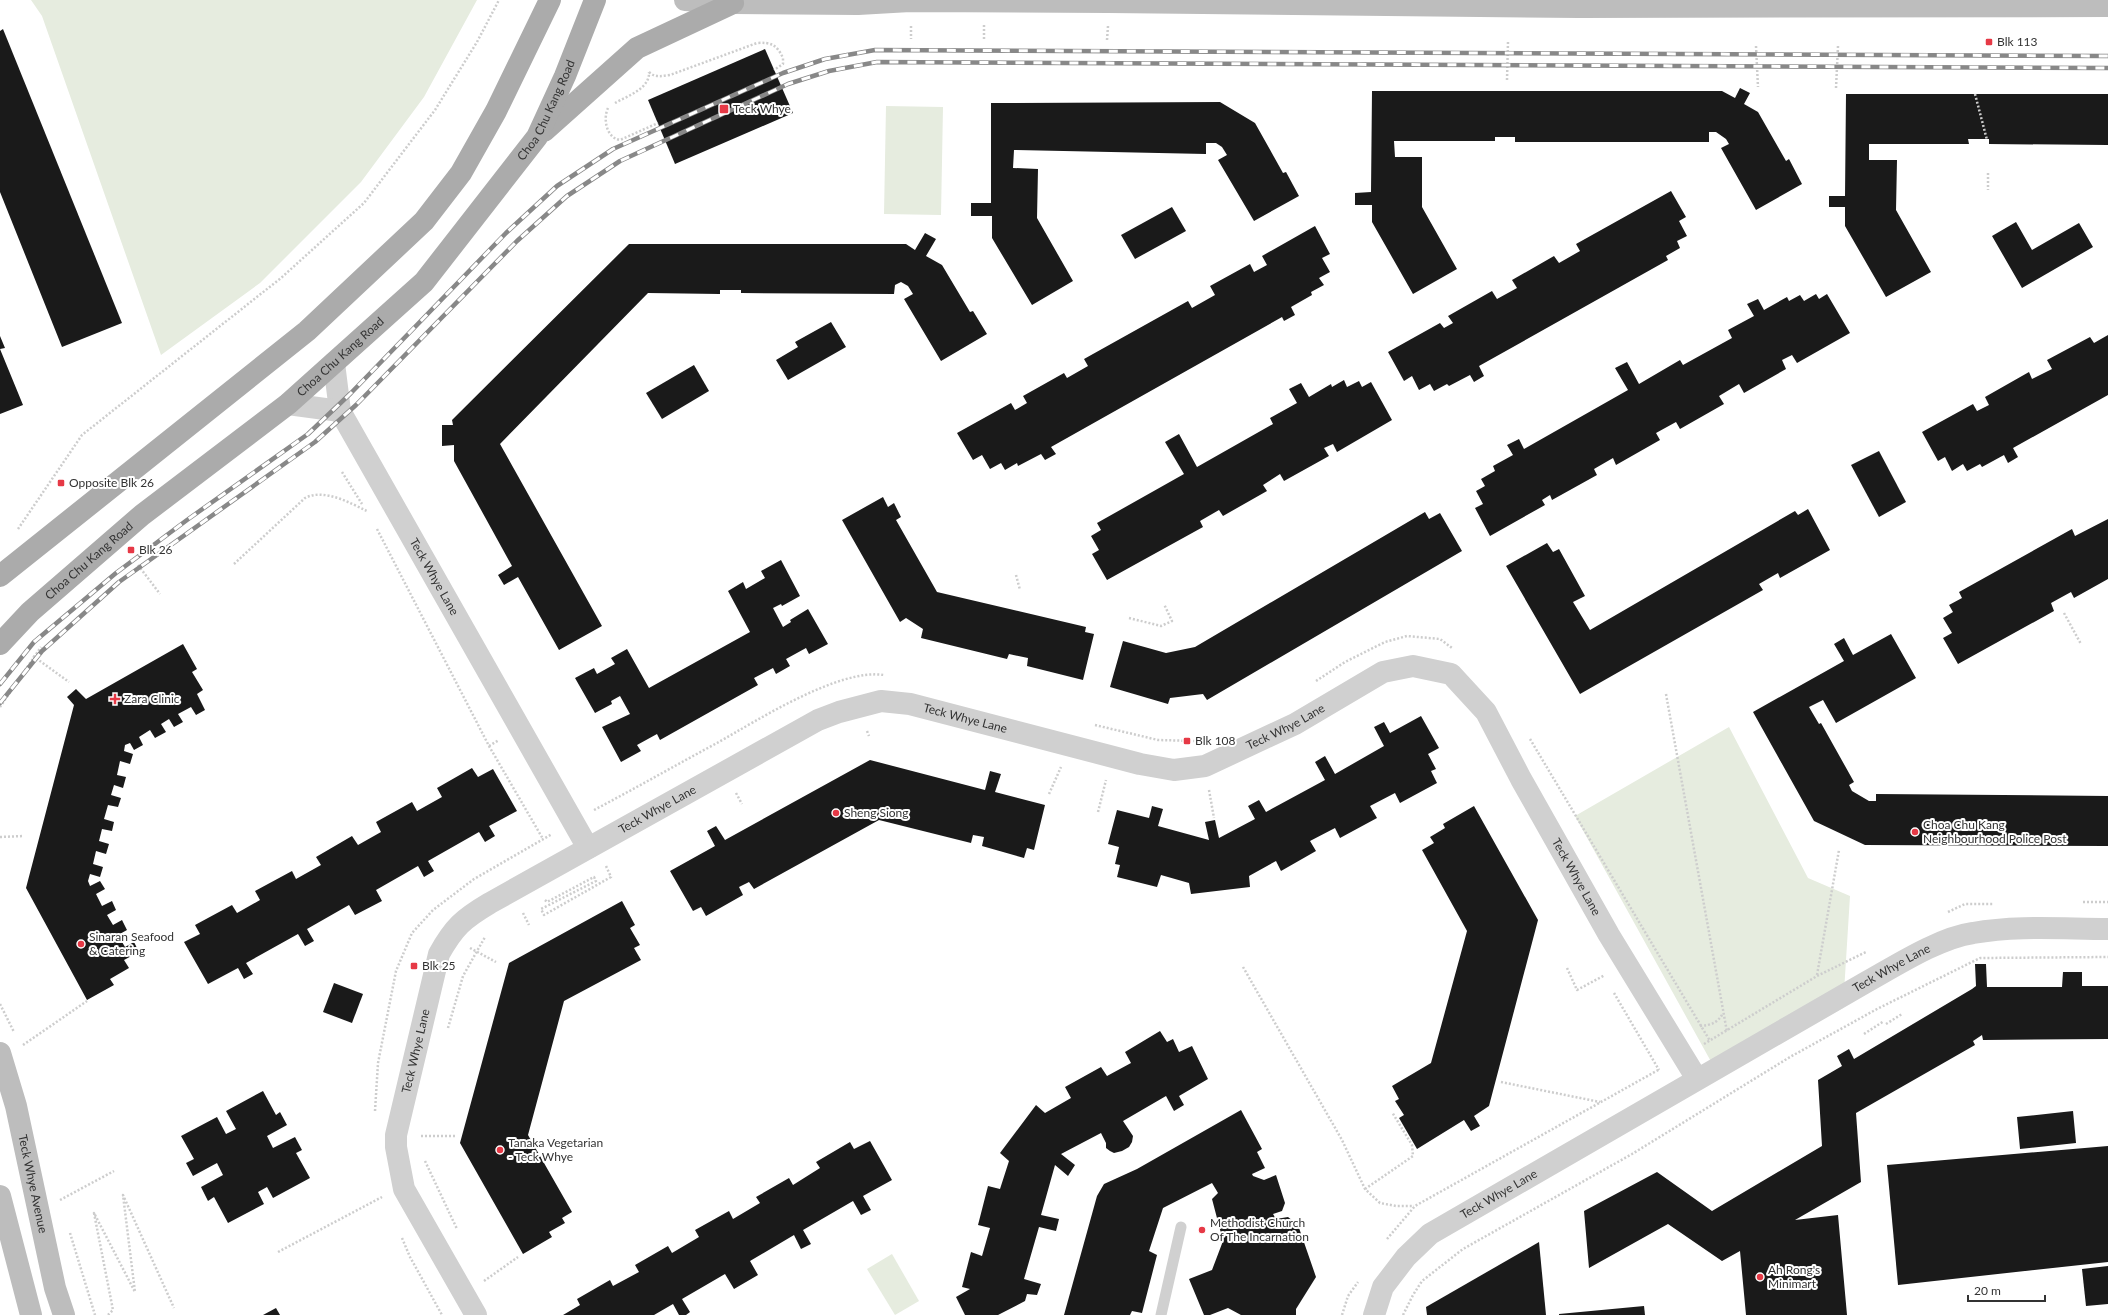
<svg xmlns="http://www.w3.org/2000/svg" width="2108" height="1315" viewBox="0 0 2108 1315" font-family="Lato,sans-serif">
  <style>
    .green { fill: #e6ecdf }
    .building { fill: #1a1a1a }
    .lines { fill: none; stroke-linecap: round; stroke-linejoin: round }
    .path { stroke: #cdcdcd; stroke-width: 2.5; stroke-dasharray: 2 2; stroke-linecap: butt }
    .lane { stroke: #d0d0d0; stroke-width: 11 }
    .street { stroke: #d0d0d0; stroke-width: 22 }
    .secondary { stroke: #bdbdbd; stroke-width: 22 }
    .primary { stroke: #ababab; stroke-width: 22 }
    .rail-casing { stroke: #888; stroke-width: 4.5 }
    .rail { stroke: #fff; stroke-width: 3; stroke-dasharray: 9; stroke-linecap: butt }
    .poi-dot { fill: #e63946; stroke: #fff; stroke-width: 1.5 }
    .labels { text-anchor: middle; stroke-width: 4; stroke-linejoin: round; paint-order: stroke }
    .poi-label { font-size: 12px; fill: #333; stroke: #fff; text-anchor: start }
    .street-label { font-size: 12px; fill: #333; stroke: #fff }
  </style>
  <rect width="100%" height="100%" fill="#fff"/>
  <g class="green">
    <polygon points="31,0 477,0 424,97 361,182 260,283 161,355 42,16"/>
    <polygon points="886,106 943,107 941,215 884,214"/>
    <polygon points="1729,727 1808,878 1850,896 1843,1008 1719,1076 1575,816"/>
    <polygon points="892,1254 919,1301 895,1315 867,1269"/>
  </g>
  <g class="building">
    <polygon points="3,29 122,323 62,347 0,192 0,31"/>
    <polygon points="765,49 793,113 675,164 648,100"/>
    <polygon points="1740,88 1750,93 1744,104 1758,112 1786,161 1789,159 1802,184 1756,210 1721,148 1729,144 1726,139 1716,132 1709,132 1709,142 1515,142 1515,137 1495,137 1495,141 1394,141 1395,157 1422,157 1422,207 1457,269 1413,294 1372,222 1372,205 1355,205 1355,193 1371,192 1372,91 1722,91 1735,98"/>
    <polygon points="1846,94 2108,94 2108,145 1989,144 1989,139 1968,139 1969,144 1869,144 1869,160 1897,160 1896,210 1931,272 1886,297 1845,226 1845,207 1829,207 1829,196 1845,196"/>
    <polygon points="1220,102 1255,123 1283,173 1286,172 1299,196 1254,221 1218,160 1227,155 1222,147 1216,143 1206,143 1206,154 1014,150 1013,168 1038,169 1037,218 1073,281 1032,305 992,238 992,216 971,216 971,203 991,203 991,103"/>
    <polygon points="1671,191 1686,217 1679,221 1687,236 1677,241 1680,248 1666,256 1668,260 1479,366 1484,376 1474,382 1470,375 1449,386 1447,384 1434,391 1430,384 1419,390 1412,376 1404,381 1388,352 1440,323 1444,328 1453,323 1448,316 1492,291 1497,299 1517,288 1512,280 1554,256 1559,263 1580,251 1576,244"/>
    <polygon points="1172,207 1186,231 1135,259 1121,235"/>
    <polygon points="2016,222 2032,250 2079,223 2093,247 2022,288 1992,236"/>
    <polygon points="1315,226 1330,254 1322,258 1330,272 1319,278 1324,285 1311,292 1312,295 1291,307 1295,315 1284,321 1282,317 1051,447 1056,454 1045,460 1041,454 1018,466 1017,463 1005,470 1001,463 990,469 982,455 973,460 957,433 1011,403 1015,410 1027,403 1023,396 1064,373 1067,378 1088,366 1084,359 1188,301 1192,308 1215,295 1210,286 1250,264 1254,272 1267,265 1262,256"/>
    <polygon points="925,233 936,239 926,256 942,265 970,312 973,311 987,334 941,361 904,299 913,294 908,286 901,282 895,285 894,294 741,293 741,290 720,290 720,294 648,293 500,444 602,626 559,650 518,577 504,585 498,575 512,566 454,461 454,445 442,446 442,425 453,425 452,420 629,244 906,244 915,250"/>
    <polygon points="1816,294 1819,299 1827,294 1850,333 1797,363 1792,355 1782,360 1786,369 1744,393 1739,384 1719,396 1724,404 1680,429 1676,422 1656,433 1660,440 1616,465 1613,458 1594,469 1597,475 1552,500 1550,495 1542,500 1545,505 1490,536 1475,508 1483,504 1476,491 1485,486 1481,479 1495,471 1493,466 1513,455 1507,445 1519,439 1524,449 1628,390 1615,368 1627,362 1639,384 1680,360 1683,365 1732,338 1728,330 1754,316 1747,304 1758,299 1764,310 1787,297 1789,301 1800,295 1804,301"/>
    <polygon points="831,322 846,347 788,380 776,360 798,347 795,342"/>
    <polygon points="2108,335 2108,395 2013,448 2018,457 2008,463 2004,455 1982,467 1980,464 1967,471 1963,464 1952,471 1945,457 1938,461 1922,432 1973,404 1977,411 1989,405 1985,397 2029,372 2032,379 2052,369 2047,360 2090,337 2094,343"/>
    <polygon points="0,336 5,348 0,349 23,405 0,414"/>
    <polygon points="694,365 709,391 662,419 646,393"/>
    <polygon points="1344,380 1347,387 1359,381 1362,387 1371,382 1392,420 1337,452 1333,444 1324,448 1329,456 1284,481 1280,474 1263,485 1267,491 1223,516 1219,510 1200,521 1203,527 1107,580 1092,554 1099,550 1091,536 1101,530 1097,523 1184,474 1165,442 1179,434 1197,467 1273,424 1270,418 1297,403 1289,389 1301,383 1309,397 1331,384 1332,387"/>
    <polygon points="1879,451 1906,502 1879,517 1851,465"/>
    <polygon points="883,497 888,507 894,503 901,517 896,520 937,592 1086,627 1085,632 1094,634 1083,680 1027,666 1028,658 1009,654 1007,659 921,638 923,629 906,618 900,622 842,520"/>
    <polygon points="1808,509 1830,550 1780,578 1778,573 1759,584 1763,590 1580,694 1506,566 1547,543 1553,552 1559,549 1585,596 1573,602 1590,630 1795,511 1798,515"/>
    <polygon points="1425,512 1429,519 1440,513 1462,551 1207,700 1203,694 1170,698 1168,704 1110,687 1123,641 1166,653 1195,647"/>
    <polygon points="2108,519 2108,579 2074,598 2071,592 2051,603 2054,611 1958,664 1943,638 1952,633 1943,618 1953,612 1949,605 1962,598 1959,592 2072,529 2075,536"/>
    <polygon points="781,560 800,596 782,606 781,604 773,608 783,627 791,622 790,620 808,609 828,644 809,654 806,648 786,659 790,666 776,674 773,668 754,678 758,685 660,740 657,734 637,745 641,751 621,762 602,727 630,714 620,696 611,701 612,704 595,713 575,678 594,668 597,674 615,664 611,658 627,649 649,688 750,632 728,591 743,582 746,589 765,578 761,571"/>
    <polygon points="1891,634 1916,678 1836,723 1823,700 1809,707 1819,724 1821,723 1854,782 1849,785 1852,791 1869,801 1876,801 1876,794 2108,796 2108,846 1865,845 1814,821 1753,712 1844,661 1834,644 1844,638 1853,655"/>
    <polygon points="183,644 197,669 192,672 203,690 197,694 205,710 196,715 191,707 178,714 183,722 174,727 169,719 161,724 166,732 155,738 150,730 139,737 143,745 134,750 130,743 125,745 124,751 133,754 130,764 120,761 117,775 126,777 123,788 114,785 111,795 121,798 118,807 108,805 104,819 114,822 112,831 102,829 99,841 109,844 106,854 96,851 93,864 103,867 100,877 90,874 88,881 90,886 100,881 105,889 96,894 102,906 112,901 116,910 107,915 113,925 122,920 127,930 118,935 125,947 134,942 139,952 124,960 129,968 110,979 114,985 87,1000 26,888 74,705 67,697 76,689 86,699"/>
    <polygon points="1421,716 1439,748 1428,754 1436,769 1431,771 1437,783 1400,803 1395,793 1370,806 1377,818 1340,838 1335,828 1310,841 1316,851 1281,871 1276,861 1249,876 1250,887 1191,894 1189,883 1161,875 1157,887 1117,877 1120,865 1115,864 1119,847 1108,844 1117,810 1149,818 1152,806 1163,809 1158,826 1209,840 1205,822 1215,820 1219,838 1255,819 1248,806 1259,800 1266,812 1325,780 1315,762 1325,756 1335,774 1384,746 1374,727 1384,722 1390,733"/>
    <polygon points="870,760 985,790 990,771 1001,774 995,792 1045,805 1034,850 1027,848 1024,858 982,846 984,837 973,835 971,843 879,820 754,889 749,882 739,887 743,895 706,916 701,907 693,911 670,871 715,846 707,831 716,826 725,840"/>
    <polygon points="472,768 478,777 493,769 517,811 489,826 495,836 485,842 479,832 428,861 434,871 424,877 418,866 376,890 382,901 355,915 349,905 307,929 314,941 305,946 298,934 246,963 253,974 244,979 238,968 208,984 184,942 200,934 195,925 232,905 237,913 260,900 255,891 292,871 296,879 321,865 316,857 352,836 358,845 381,832 376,822 412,802 417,811 442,797 437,788"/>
    <polygon points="1474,806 1538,920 1489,1106 1474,1116 1480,1126 1471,1131 1464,1120 1417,1149 1399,1118 1404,1115 1395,1101 1399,1099 1392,1086 1431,1063 1467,931 1422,850 1434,843 1430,837 1445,828 1443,824"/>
    <polygon points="622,901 635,925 630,928 640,945 634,948 641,960 564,1001 528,1135 572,1212 562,1218 565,1223 549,1232 552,1237 523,1254 460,1143 509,963"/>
    <polygon points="1975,964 1986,964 1987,987 2062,987 2063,972 2082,972 2082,986 2108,986 2108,1039 1983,1040 1982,1035 1973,1041 1975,1045 1856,1113 1861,1182 1795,1220 1838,1215 1847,1315 1746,1315 1740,1251 1722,1261 1668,1224 1589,1268 1584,1211 1657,1172 1712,1211 1822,1146 1818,1080 1842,1066 1837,1056 1849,1049 1854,1059 1972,989 1976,986"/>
    <polygon points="334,983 363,994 352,1023 323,1012"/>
    <polygon points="1160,1031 1167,1042 1173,1039 1179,1052 1192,1046 1208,1079 1179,1096 1184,1105 1174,1111 1166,1096 1123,1121 1133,1136 1132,1142 1129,1147 1122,1151 1114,1153 1110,1151 1106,1148 1106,1143 1101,1133 1061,1154 1075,1165 1068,1176 1055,1165 1041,1215 1059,1219 1056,1231 1039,1227 1024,1279 1041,1284 1037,1295 1027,1294 1025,1301 998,1315 965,1315 956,1297 970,1289 962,1287 971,1252 982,1256 990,1228 978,1225 988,1186 1000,1189 1009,1161 1000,1153 1036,1105 1045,1113 1071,1098 1065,1087 1101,1067 1107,1076 1131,1063 1125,1052"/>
    <polygon points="263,1091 276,1115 280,1112 287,1125 267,1136 273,1148 295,1137 302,1150 296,1153 310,1178 273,1198 267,1187 258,1192 264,1204 228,1223 214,1197 208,1201 201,1187 223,1175 217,1163 193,1176 186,1163 194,1159 181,1136 217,1117 226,1134 236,1129 226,1111"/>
    <polygon points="1241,1110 1262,1149 1257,1152 1265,1168 1252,1174 1253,1176 1264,1180 1276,1175 1285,1203 1282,1211 1273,1214 1276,1219 1288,1217 1298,1225 1316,1277 1296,1309 1296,1315 1241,1315 1228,1308 1210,1315 1204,1315 1189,1279 1212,1270 1223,1241 1212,1199 1218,1193 1212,1183 1163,1208 1149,1251 1157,1255 1142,1313 1132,1311 1130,1315 1064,1315 1097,1196 1104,1184 1137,1169"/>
    <polygon points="2073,1111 2076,1143 2020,1149 2017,1117"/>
    <polygon points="870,1141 892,1180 863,1196 871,1210 861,1215 853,1201 803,1230 811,1244 801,1249 794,1235 750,1261 758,1275 734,1289 725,1274 682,1299 690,1312 686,1315 679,1315 673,1304 654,1315 563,1315 580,1305 577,1299 610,1280 613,1286 639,1272 635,1265 668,1246 672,1253 699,1237 695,1230 729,1211 733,1219 760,1203 756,1197 789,1178 793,1185 820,1168 816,1162 850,1142 854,1149"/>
    <polygon points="2108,1146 2108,1262 1898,1285 1887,1165"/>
    <polygon points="1539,1242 1546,1315 1427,1315 1426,1307"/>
    <polygon points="2108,1266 2108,1304 2086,1306 2082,1269"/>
    <polygon points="1644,1306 1645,1315 1559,1315 1559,1314"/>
    <polygon points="276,1308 280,1315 263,1315"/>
  </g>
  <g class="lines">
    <g class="path">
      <polyline points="984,25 984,39"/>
      <polyline points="911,26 911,39"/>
      <polyline points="1107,40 1108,26"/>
      <polyline points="1756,46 1758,87"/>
      <path d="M649,72c6,6 13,4 21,3l87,-32c14,-1 20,2 26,15v6l-9,6"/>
      <polyline points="1507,80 1508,42"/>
      <polyline points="1836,88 1838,46"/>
      <polyline points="1975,94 1987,140"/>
      <path d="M615,103c12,-7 35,-14 34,-31"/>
      <path d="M608,108c-5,10 -2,30 12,32l38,-17"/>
      <polyline points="1988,173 1988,190"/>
      <polyline points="342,472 362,504"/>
      <polyline points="18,529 82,435 281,278 364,203 435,110 477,42 499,0"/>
      <polyline points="377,529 489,746 543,839"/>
      <path d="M234,564l71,-66c19,-10 45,5 62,13"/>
      <polyline points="138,565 160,594"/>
      <polyline points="1016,575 1020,590"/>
      <polyline points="2064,613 2081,644"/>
      <polyline points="1129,618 1161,626 1172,621 1164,604"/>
      <polyline points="33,656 69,682"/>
      <polyline points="1316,681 1345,662 1385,642 1407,636 1440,639 1452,648"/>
      <polyline points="1666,694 1727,1032"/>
      <polyline points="0,707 41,647"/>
      <polyline points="1095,725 1158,740 1195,741"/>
      <polyline points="867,731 869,736"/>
      <polyline points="1530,739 1710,1041"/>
      <polyline points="489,746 499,740"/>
      <polyline points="1209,790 1214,818"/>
      <polyline points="736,793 742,804"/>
      <polyline points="1049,794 1061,767"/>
      <path d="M594,810c42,-22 82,-45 123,-67 41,-23 122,-75 167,-68"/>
      <polyline points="1098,812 1106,780"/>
      <polyline points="0,837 23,836"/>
      <polyline points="545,900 547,902 594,877 596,881 541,909 544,915 611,877 606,866"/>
      <polyline points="2083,902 2108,902"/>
      <polyline points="1948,912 1965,904 1994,904"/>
      <polyline points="523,913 529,925"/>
      <polyline points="470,948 496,962"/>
      <polyline points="1243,967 1342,1140 1365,1189 1380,1203 1396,1206 1414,1206"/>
      <polyline points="1567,968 1577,990 1605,975"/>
      <polyline points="1817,975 1839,850"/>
      <polyline points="1614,993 1659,1070"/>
      <polyline points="0,1004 14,1032"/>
      <polyline points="1886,1024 1902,1014"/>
      <path d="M1700,1026c11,-1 18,-3 23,-13"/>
      <polyline points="448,1028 463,976 485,937"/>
      <polyline points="1864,1034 1884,1021"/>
      <polyline points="1704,1044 1817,976 1866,952"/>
      <polyline points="23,1045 87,1001"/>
      <polyline points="1501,1082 1600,1102"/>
      <polyline points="375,1111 378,1063 396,971 412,933 433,910 474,879 552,834"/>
      <polyline points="421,1136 457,1136"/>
      <polyline points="425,1161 457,1229"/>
      <polyline points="1365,1189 1413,1156 1412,1145 1392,1112"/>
      <polyline points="60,1200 114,1171"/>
      <polyline points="70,1233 95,1315"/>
      <polyline points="402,1238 410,1257 442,1315"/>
      <polyline points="1387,1239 1415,1206 1660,1069"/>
      <polyline points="278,1252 382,1197"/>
      <polyline points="484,1281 518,1257"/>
      <polyline points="108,1315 113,1310 94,1213 135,1292 123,1195 174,1308"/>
      <polyline points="1342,1315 1348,1296 1358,1282"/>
      <polyline points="1403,1315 1413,1295 1422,1281 1463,1249 1632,1154 1790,1057 1877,1009 1980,958 2108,957"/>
    </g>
    <polyline class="lane" points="1161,1315 1181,1227"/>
    <g class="street">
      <path id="s1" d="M334,363l6,48 248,437"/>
      <polyline points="288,404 340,411"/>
      <path id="s2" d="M476,1315l-72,-126 -8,-42v-12l43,-181c15,-27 24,-35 51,-51l328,-183 21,-8 42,-11 29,3 230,60 34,6 31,-4 90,-42 88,-52 30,-6 38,8 35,38 35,67 88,156 88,144"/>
      <path id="s3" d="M1374,1315l9,-28 23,-30 24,-23 433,-250c31,-17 75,-46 110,-51 44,-8 91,-4 135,-4"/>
    </g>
    <g class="secondary">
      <polyline points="685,0 733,3 858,4 910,1 1109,2 1579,7 2108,6"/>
      <path id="s4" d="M0,1053l16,53 39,182 9,27"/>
      <polyline points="0,1196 31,1315"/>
    </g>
    <g class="primary">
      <polyline points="544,131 637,48 733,3"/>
      <polyline points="0,576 307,331 424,221 461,173 496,111 550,0"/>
      <path id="s5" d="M0,644l30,-32 112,-97 146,-111 136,-122 113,-145 28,-61 30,-76"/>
    </g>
    <defs>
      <g id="rail">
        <polyline points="0,684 34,642 116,573 187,520 308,434 351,393 506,233 557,186 613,149 783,73 825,59 875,50 2108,56"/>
        <polyline points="0,703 42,651 119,582 315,442 356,405 517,241 567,196 620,161 788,84 829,71 877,62 2108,68"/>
      </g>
    </defs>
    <use href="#rail" class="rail-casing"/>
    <use href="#rail" class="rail"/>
  </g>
  <g class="poi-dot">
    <rect x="1985" y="38" width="8" height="8" rx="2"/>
    <rect x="719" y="104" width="10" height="10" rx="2"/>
    <rect x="57" y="479" width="8" height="8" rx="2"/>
    <rect x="127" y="546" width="8" height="8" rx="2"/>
    <path d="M113 693h4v4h4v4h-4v4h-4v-4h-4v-4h4z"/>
    <rect x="1183" y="737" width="8" height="8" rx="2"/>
    <circle cx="836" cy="813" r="4"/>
    <circle cx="1915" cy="832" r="4"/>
    <circle cx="81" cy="944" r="4"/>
    <rect x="410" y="962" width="8" height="8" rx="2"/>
    <circle cx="500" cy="1150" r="4"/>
    <circle cx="1202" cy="1230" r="4"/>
    <circle cx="1760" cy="1277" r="4"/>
  </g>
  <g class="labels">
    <g class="poi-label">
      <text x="1997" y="46">Blk 113</text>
      <text x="733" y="113">Teck Whye</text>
      <text x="69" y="487">Opposite Blk 26</text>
      <text x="139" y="554">Blk 26</text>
      <text x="124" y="703">Zara Clinic</text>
      <text x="1195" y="745">Blk 108</text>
      <text x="844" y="817">Sheng Siong</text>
      <text x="1923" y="829">Choa Chu Kang<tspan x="1923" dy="14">Neighbourhood Police Post</tspan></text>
      <text x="89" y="941">Sinaran Seafood<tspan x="89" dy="14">&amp; Catering</tspan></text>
      <text x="422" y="970">Blk 25</text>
      <text x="508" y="1147">Tanaka Vegetarian<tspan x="508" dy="14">- Teck Whye</tspan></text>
      <text x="1210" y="1227">Methodist Church<tspan x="1210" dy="14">Of The Incarnation</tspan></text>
      <text x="1768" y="1274">Ah Rong's<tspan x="1768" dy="14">Minimart</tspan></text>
    </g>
    <g class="street-label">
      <text dy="4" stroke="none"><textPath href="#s5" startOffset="770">Choa Chu Kang Road</textPath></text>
      <text dy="4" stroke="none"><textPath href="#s5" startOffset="446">Choa Chu Kang Road</textPath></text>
      <text dy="4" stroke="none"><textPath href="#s5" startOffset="122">Choa Chu Kang Road</textPath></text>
      <text dy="4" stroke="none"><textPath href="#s1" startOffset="239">Teck Whye Lane</textPath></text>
      <text dy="4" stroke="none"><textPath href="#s2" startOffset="987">Teck Whye Lane</textPath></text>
      <text dy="4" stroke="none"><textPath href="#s2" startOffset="1323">Teck Whye Lane</textPath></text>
      <text dy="4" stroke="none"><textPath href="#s2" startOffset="651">Teck Whye Lane</textPath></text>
      <text dy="4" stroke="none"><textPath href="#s2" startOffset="1744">Teck Whye Lane</textPath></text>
      <text dy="4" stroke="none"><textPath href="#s3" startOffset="633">Teck Whye Lane</textPath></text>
      <text dy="4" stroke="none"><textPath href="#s2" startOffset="286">Teck Whye Lane</textPath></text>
      <text dy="4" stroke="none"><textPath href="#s4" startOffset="135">Teck Whye Avenue</textPath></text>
      <text dy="4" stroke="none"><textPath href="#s3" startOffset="180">Teck Whye Lane</textPath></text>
    </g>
  </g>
  <path d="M1968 1295v6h77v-6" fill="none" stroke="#333333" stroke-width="2"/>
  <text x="1974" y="1295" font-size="12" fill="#333333" stroke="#ffffff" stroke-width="3" paint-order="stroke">20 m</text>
</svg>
